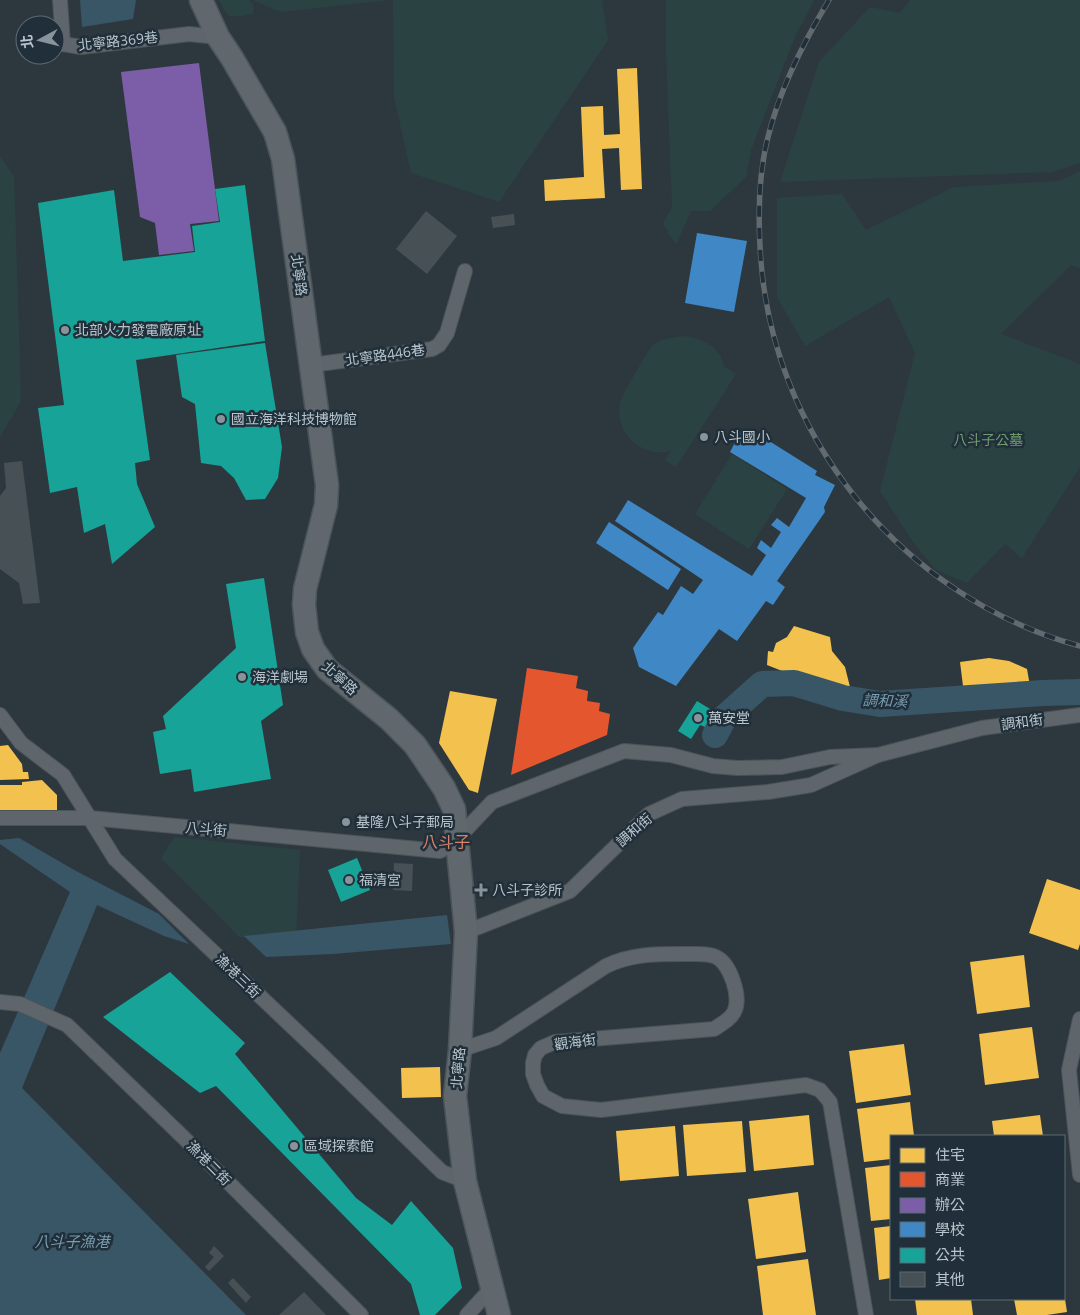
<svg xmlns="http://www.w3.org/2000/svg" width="1080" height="1315" viewBox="0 0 1080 1315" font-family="'Open Sans','Noto Sans TC',sans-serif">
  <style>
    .green { fill: #2a4342 }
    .water { fill: #395667 }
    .homes { fill: #f2c14e }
    .shops { fill: #e4572e }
    .offices { fill: #7b5ea7 }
    .schools { fill: #3f88c5 }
    .public { fill: #17a398 }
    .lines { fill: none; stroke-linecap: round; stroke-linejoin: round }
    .river { stroke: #395667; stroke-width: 26 }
    .building { fill: #475055 }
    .street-casing { stroke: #4c5358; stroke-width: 16 }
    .primary-casing { stroke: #4b545a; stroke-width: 25 }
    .street { stroke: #5e666b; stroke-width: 14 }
    .primary { stroke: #60686d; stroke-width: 22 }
    .rail-casing { stroke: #62696f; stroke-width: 5.5 }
    .rail { stroke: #202f39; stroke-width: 4; stroke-dasharray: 11; stroke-linecap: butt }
    .poi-dot { fill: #88949b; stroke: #202f39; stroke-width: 2 }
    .labels { text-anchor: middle; stroke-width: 5; stroke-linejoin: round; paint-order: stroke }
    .street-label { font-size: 14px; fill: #b9c5cd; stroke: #202f39 }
    .poi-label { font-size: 14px; fill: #b9c5cd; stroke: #202f39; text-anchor: start }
    .park-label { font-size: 14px; fill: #6f9f71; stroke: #202f39 }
    .water-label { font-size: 15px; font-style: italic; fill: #789cb1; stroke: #202f39 }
    .quarter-label { font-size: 16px; fill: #d98267; stroke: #202f39 }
  </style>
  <rect width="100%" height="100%" fill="#2d383e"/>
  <g class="green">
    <polygon points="219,0 249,0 253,4 254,14 241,16 228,16"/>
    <polygon points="253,0 390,0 281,12"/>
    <polygon points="393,0 602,0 608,40 499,202 411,173 394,97"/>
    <polygon points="666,0 814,0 794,39 751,150 746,177 710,211 691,211 676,245 663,224 672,207 666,52"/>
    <polygon points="910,0 1080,0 1080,163 1052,172 780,182 819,62 870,7 900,13"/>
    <polygon points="0,156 14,176 21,401 0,437"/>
    <polygon points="1080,171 1080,268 1071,265 1001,334 1080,364 1080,467 1022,558 1005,544 967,583 935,569 911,539 880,491 915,353 889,297 805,346 777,297 777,198 842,194 866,230 954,187 1059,181"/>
    <path d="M686,336l13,3 13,7 8,9 4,11 12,8 -60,93 -11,-7 6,-9c-29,7 -57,-17 -51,-49 2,-6 28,-52 33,-57 9,-7 23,-8 33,-9z"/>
    <polygon points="732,454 787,489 749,549 695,514"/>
    <polygon points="174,837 300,850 296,937 239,937 161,858"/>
  </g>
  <g class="water">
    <polygon points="80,0 136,0 133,19 82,27"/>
    <polygon points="19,838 76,871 159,914 189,944 164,936 97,905 22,1088 246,1315 0,1315 0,1053 70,892 0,844 0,840"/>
    <polygon points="447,915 451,944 333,954 266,957 244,936"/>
  </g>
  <g class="homes">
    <polygon points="637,68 642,189 621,190 619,148 602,149 605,198 545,201 544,180 584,177 581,107 603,106 604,135 620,134 617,69"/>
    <polygon points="794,626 830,637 832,651 845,667 853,699 767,665 768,651 773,652 776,643 787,637"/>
    <polygon points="989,658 1009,661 1027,669 1030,686 964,694 960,662"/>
    <polygon points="450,691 497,699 478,793 469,790 439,743"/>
    <polygon points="8,745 22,764 23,772 28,772 29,779 0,780 0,746"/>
    <polygon points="42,780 57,795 57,810 0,810 0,785 22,785 22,782"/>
    <polygon points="1047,879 1080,890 1080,944 1078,950 1029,933"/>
    <polygon points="1024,955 1030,1007 977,1014 970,962"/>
    <polygon points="1032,1027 1039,1078 985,1085 979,1034"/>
    <polygon points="904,1044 911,1095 856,1103 849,1051"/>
    <polygon points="440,1067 441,1097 402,1098 401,1068"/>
    <polygon points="910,1102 914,1136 891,1136 891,1159 864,1162 857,1109"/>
    <polygon points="809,1115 814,1165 754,1171 749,1121"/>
    <polygon points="1040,1115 1043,1136 994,1136 992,1121"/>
    <polygon points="742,1121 746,1172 687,1176 683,1125"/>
    <polygon points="675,1126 679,1176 620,1181 616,1131"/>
    <polygon points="891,1165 891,1219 871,1221 865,1168"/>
    <polygon points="798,1192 806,1252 756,1259 748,1199"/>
    <polygon points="891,1226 891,1278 879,1280 874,1228"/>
    <polygon points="808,1259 816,1315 763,1315 757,1266"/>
    <polygon points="915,1299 971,1299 973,1315 917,1315"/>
    <polygon points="1014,1299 1065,1299 1067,1312 1047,1315 1017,1315"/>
  </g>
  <polygon class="shops" points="527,668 578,676 576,688 588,691 587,701 600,703 599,711 610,714 607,735 511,775"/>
  <polygon class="offices" points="199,63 219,221 190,224 194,251 159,255 155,223 140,217 121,72"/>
  <g class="schools">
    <polygon points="697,233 747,241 734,312 685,303"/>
    <polygon points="210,293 214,320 195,323 191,297"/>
    <polygon points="750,429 817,471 815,475 835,485 824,507 825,512 777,581 785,587 773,605 766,601 737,641 719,629 676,686 639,667 633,648 658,612 663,615 681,586 693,594 703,580 615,521 628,500 752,576 766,555 757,548 761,540 771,548 781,532 771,525 777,518 789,527 806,498 730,452 741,431 747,435"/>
    <polygon points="609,522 681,569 668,590 596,543"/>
  </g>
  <g class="public">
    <polygon points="245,185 265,341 136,360 150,460 135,463 137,484 155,527 112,564 105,524 84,533 77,487 50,493 38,408 64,405 38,203 114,190 123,261 195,252 192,226 220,222 215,189"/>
    <polygon points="265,343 282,447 278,478 265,499 246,500 234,478 221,466 201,463 195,404 182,397 176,355"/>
    <polygon points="264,578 283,705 261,721 271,779 194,792 191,769 160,774 153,732 166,729 163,716 236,648 226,584"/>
    <polygon points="697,701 715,712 705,727 700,725 691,739 678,731"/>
    <polygon points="357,858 370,890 341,902 328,870"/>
    <polygon points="170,972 245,1043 235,1054 356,1198 392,1225 411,1201 453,1248 462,1288 435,1315 420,1315 411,1284 216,1086 200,1093 103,1017"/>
  </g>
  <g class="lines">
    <polyline class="river" points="715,735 724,718 762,684 794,683 843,698 880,704 1043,693 1080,692"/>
  </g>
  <g class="building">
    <polygon points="426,211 457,236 427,274 396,249"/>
    <polygon points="514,214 515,225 493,228 491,217"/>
    <polygon points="22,461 40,603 23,604 19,583 0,569 0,496 6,488 4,463"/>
    <polygon points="394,863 413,864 412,891 393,890"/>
    <polygon points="214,1246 224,1256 209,1271 205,1267 214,1257 209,1253"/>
    <polygon points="233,1278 251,1297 246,1303 228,1283"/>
    <polygon points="304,1292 326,1315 279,1315"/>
  </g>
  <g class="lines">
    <defs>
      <g id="street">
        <polyline points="60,0 63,44 81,47 189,34 218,37"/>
        <polyline points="311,365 432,349 439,345 447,333 465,271"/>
        <polyline points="0,715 21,743 63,775 115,859 321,1054 442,1172 465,1181"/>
        <polyline points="0,818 90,818 440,851 457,839 492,802 624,751 671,755 713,766 737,768 782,767 830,757 878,755"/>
        <polyline points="466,932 570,891 649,814 682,799 768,792 811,785 878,755 982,728 1080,715"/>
        <polyline points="0,1002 20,1004 67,1025 185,1139 361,1315"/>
        <polyline points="1080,1019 1069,1070 1080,1175"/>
        <path d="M460,1050l36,-12 110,-72c27,-13 53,-12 83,-12 8,0 20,-1 27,3 14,6 26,41 18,55 -4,8 -13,12 -20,17l-159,13 -14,6 -6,7 -2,8v11l4,11 6,11 19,10 39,4 205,-25 14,5 10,12 36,213"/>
        <polyline points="467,1315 491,1289"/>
      </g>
      <polyline id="primary" points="201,0 218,37 232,58 275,132 283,159 327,485 326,505 305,589 304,605 307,632 313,649 327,669 389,719 415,745 444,788 454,809 466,932 460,1050 455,1096 465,1181 499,1315"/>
    </defs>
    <use href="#street" class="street-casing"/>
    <use href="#primary" class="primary-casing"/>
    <use href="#street" class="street"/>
    <use href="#primary" class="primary"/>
    <defs>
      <path id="rail" d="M829,0c-26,43 -49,88 -61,137 -9,35 -10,73 -8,109 8,186 140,351 320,400"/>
    </defs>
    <use href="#rail" class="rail-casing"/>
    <use href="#rail" class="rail"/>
  </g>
  <g class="poi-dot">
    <circle cx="65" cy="330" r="5"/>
    <circle cx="221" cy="419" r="5"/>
    <circle cx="704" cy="437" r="5"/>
    <circle cx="242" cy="677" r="5"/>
    <circle cx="698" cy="718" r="5"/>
    <circle cx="346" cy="822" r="5"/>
    <circle cx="349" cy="880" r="5"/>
    <path d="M478.5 882.5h5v5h5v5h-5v5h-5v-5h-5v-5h5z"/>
    <circle cx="294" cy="1146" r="5"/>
  </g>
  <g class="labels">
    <g class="street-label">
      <text transform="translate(118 41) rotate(-6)" y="5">北寧路369巷</text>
      <text transform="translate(299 275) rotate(82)" y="5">北寧路</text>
      <text transform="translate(385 355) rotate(-8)" y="5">北寧路446巷</text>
      <text transform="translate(340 678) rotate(42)" y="5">北寧路</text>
      <text transform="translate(1022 722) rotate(-8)" y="5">調和街</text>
      <text transform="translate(206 829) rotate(5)" y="5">八斗街</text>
      <text transform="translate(634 830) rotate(-41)" y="5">調和街</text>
      <text transform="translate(238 976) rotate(44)" y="5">漁港三街</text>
      <text transform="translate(575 1042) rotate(-8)" y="5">觀海街</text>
      <text transform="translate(458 1068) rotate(-85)" y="5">北寧路</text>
      <text transform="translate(209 1163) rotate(45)" y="5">漁港二街</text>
    </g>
    <g class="poi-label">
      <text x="75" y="335">北部火力發電廠原址</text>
      <text x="231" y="424">國立海洋科技博物館</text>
      <text x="714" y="442">八斗國小</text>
      <text x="252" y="682">海洋劇場</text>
      <text x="708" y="723">萬安堂</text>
      <text x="356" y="827">基隆八斗子郵局</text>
      <text x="359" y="885">福清宮</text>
      <text x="492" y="895">八斗子診所</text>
      <text x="304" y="1151">區域探索館</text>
    </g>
    <g class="park-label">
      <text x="988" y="445">八斗子公墓</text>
    </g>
    <g class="water-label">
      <text transform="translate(885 701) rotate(2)" y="5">調和溪</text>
      <text x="72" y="1247">八斗子漁港</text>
    </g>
    <g class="quarter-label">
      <text x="446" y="848">八斗子</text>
    </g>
  </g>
  <rect x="890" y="1135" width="175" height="165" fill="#202f39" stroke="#5d6b74"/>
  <rect x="900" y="1148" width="25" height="15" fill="#f2c14e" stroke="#5d6b74"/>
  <text x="935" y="1160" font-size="15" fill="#b9c5cd">住宅</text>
  <rect x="900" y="1172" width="25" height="15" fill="#e4572e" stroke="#5d6b74"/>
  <text x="935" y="1185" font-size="15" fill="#b9c5cd">商業</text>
  <rect x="900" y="1198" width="25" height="15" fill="#7b5ea7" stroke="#5d6b74"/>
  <text x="935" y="1210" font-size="15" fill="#b9c5cd">辦公</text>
  <rect x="900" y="1222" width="25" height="15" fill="#3f88c5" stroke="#5d6b74"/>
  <text x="935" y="1235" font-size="15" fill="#b9c5cd">學校</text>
  <rect x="900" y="1248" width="25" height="15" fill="#17a398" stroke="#5d6b74"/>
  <text x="935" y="1260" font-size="15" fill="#b9c5cd">公共</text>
  <rect x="900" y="1272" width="25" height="15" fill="#475055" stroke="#5d6b74"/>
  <text x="935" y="1285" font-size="15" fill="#b9c5cd">其他</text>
  <g transform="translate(40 40) rotate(263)"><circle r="24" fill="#202f39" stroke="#5d6b74"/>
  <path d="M0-4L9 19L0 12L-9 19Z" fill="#88949b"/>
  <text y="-8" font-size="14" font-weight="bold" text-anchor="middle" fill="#b9c5cd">北</text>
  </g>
</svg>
